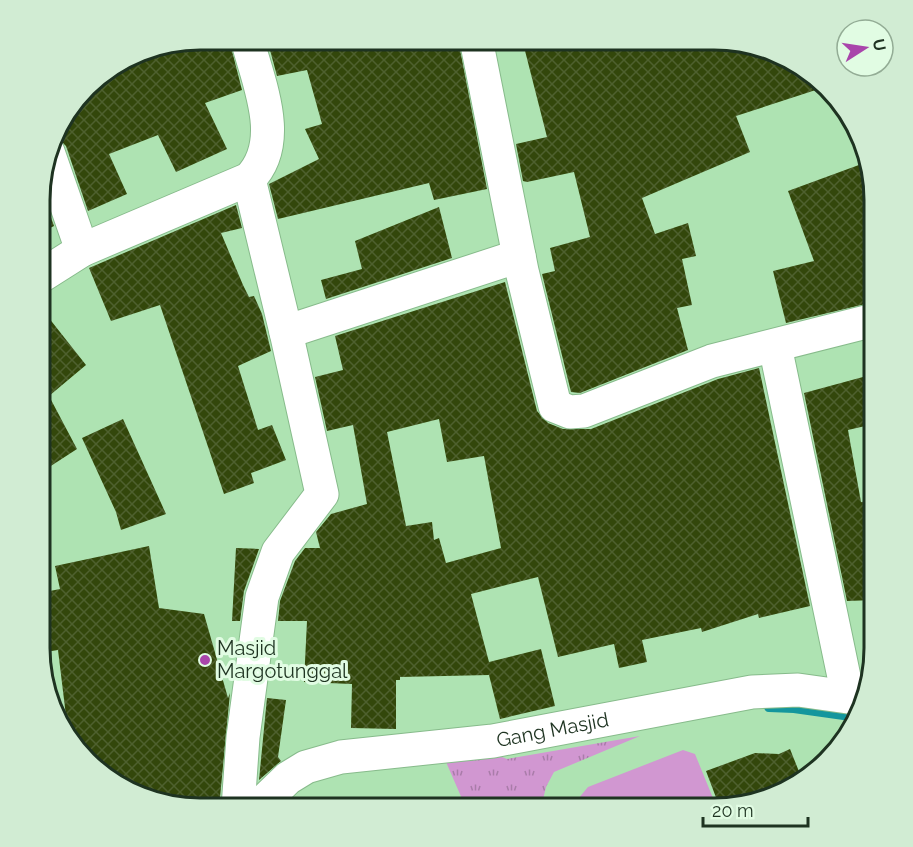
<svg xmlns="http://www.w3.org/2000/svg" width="913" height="847" viewBox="0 0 913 847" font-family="Raleway,sans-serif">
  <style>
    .grass { fill: url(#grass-tufts) }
    .green { fill: #d197d1 }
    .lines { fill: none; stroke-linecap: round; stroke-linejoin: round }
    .stream { stroke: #14969d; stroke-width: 10 }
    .building { fill: url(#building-cross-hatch); fill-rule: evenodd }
    .street-casing { stroke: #87bb8b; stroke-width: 35 }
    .street { stroke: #fff; stroke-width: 33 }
    .poi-dot { fill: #a945ab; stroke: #e1fce3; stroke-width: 2 }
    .labels { text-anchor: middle; stroke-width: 6; stroke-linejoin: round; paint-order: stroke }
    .poi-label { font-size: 20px; fill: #1e3321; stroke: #e1fce3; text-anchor: start }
    .street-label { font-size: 20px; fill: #1e3321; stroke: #e1fce3 }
    .rim { fill: none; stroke: #1e3321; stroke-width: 3 }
  </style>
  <defs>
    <pattern id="grass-tufts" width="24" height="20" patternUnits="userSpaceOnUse" patternTransform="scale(1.5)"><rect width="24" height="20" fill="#d197d1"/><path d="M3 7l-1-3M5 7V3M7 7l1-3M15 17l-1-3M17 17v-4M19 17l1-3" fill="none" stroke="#a97ca9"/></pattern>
    <pattern id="building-cross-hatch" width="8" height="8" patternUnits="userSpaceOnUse" patternTransform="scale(1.5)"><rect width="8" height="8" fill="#33470b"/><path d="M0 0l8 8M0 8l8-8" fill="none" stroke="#4e602e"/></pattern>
  </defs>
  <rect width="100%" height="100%" fill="#aee3b2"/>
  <polygon class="grass" points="640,736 554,772 546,787 541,808 466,808 446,762 497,755 507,759"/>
  <polygon class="green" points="683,750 695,754 717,808 576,808 578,799 588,787"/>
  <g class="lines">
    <polyline class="stream" points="769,707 794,708 858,717"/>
  </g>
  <g class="building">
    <polygon points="199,39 229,39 242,90 205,103 227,149 176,172 158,135 109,154 127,194 88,211 66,146 55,135 61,119 94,79 135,55 159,46"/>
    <polygon points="267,39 458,39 487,189 434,200 429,183 278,219 269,184 319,159 305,129 322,124 307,70 277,76"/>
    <polygon points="522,39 725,39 785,56 825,87 736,116 750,152 642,198 655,234 688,223 696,256 682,259 692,305 677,308 688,350 580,393 571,392 542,274 555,271 550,248 590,237 574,172 527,182 523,181 516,144 547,137"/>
    <polygon points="867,162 874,188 874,302 786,323 773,271 814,261 788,191"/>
    <polygon points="42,192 54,226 42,232"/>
    <polygon points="236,205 242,228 221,233 243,285 249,297 254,296 262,314 271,351 238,366 258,430 272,425 286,460 251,473 254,483 224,494 160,305 111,321 89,268"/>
    <polygon points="439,207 452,258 326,299 321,280 362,269 355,241"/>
    <path d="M505,282l32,129 11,12 15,6h28l127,-50 41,-11 51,238 -51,12 -1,-4 -56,18 -1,-4 -59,12 5,22 -28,6 -5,-24 -56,13 -20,-80 -67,17 18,68 52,-13 14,57 -55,13 -11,-44 -89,2v3h-4v49l-45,-1 1,-44 -48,-2 3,-61h-29l2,-20 15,-40 10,-13h15l-4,-16 15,-18 36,-10 -14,-79 -26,6 -12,-54 28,-7 -8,-34zM439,419l8,43 37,-6 17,92 -55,15 -7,-25 -5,2 -2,-18 -26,4 -19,-94z"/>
    <polygon points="41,308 86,365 49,396 77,449 40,473"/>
    <polygon points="874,374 874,424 848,430 861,502 874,501 874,600 847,601 804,393"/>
    <polygon points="123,419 166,514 121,530 116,512 82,438"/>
    <polygon points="149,546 159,608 204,614 228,698 230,693 219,808 199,808 129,792 79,753 56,717 66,716 58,650 39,653 40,593 60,589 55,566"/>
    <polygon points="236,548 259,549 244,591 240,621 232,621"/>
    <polygon points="267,698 286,700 278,757 281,761 259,780"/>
    <polygon points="790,749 802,779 775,796 720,808 706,771 755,753 779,754"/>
  </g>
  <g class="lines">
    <defs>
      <g id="street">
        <polyline points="476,39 522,271 555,406 570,412 584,411 712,361 874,320"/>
        <polyline points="48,152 82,250"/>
        <polyline points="249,179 286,332 519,256"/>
        <path d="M41,276l41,-26 167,-71c37,-37 9,-97 -2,-140"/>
        <polyline points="775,346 848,696"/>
        <polyline points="238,808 243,737 262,597 278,552 322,494 286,332"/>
        <path id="s1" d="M257,808l31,-30 18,-11 35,-10 152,-16 259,-49 46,-2 64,9"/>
      </g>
    </defs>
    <use href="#street" class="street-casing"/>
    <use href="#street" class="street"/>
  </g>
  <circle class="poi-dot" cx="205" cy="660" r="6"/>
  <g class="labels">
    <g class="poi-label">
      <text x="217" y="655">Masjid<tspan x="217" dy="23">Margotunggal</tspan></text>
    </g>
    <g class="street-label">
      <text dy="7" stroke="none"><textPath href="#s1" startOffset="314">Gang Masjid</textPath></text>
    </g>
  </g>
  <path d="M0 0H913V847H0ZM200 50H714A150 150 0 0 1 864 200V648A150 150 0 0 1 714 798H200A150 150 0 0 1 50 648V200A150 150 0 0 1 200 50Z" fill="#d1ecd3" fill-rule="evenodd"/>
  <path class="rim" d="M200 50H714A150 150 0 0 1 864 200V648A150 150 0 0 1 714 798H200A150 150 0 0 1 50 648V200A150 150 0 0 1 200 50Z"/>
  <g transform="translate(865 48) rotate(78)"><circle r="28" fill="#e1fce3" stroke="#93ac95" stroke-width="1.5"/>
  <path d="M0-4.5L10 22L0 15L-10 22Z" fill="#a945ab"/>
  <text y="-9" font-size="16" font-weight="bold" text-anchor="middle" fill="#1e3321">U</text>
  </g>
  <path d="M703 817v9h105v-9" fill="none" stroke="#1e3321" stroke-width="3"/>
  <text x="712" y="817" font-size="18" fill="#1e3321" stroke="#e1fce3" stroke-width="4.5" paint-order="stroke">20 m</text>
</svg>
